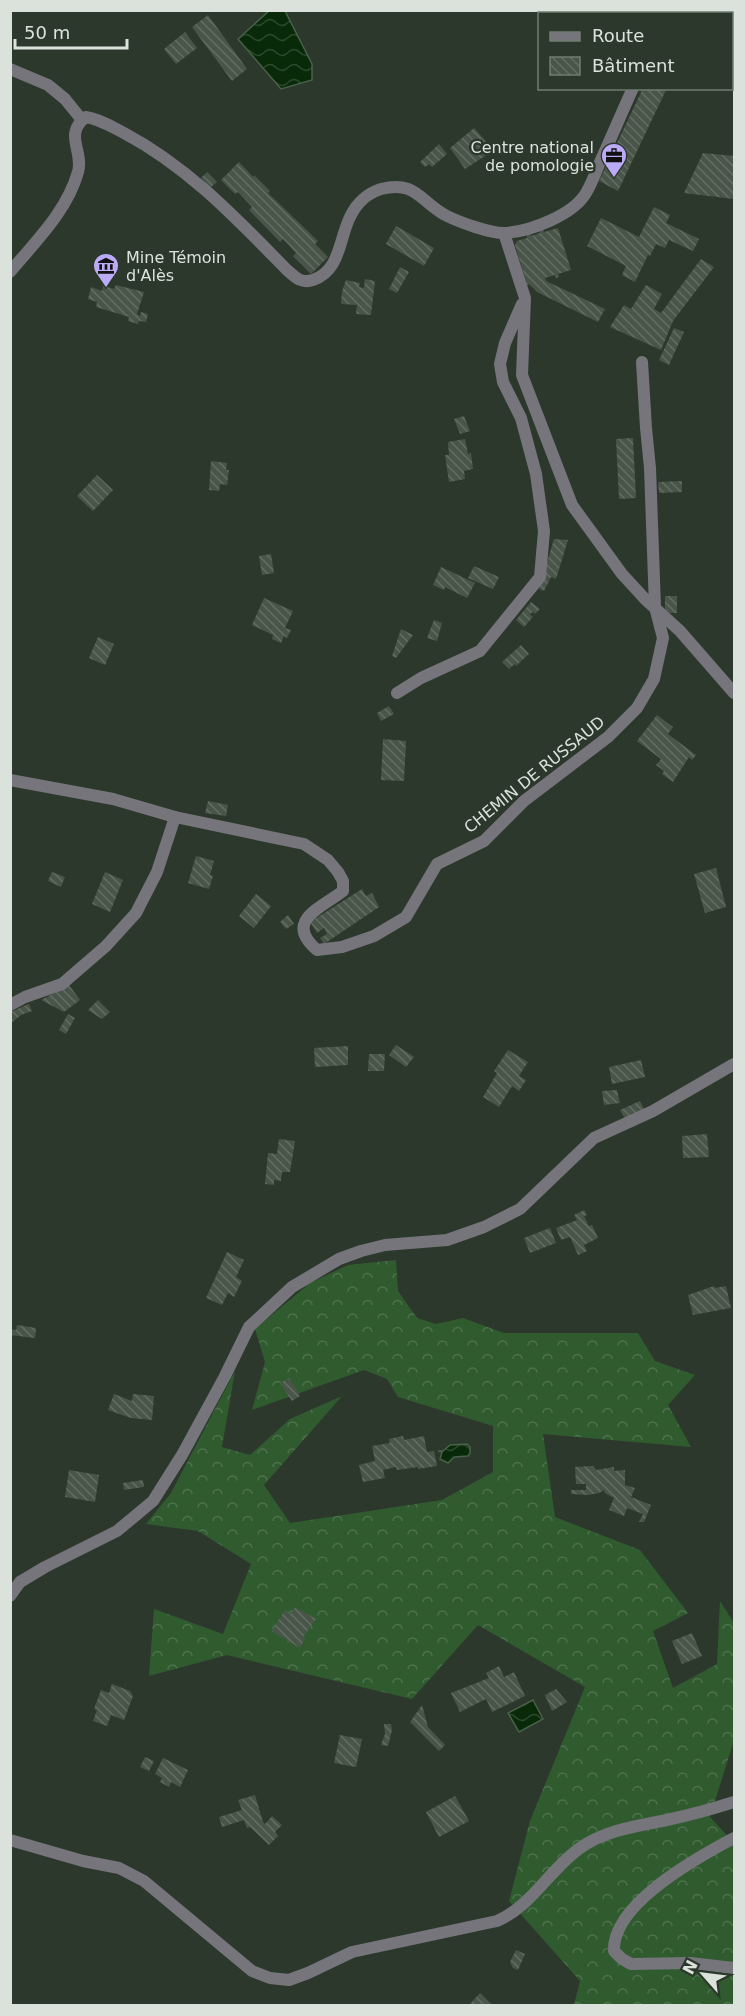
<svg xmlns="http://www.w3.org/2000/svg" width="745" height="2016" viewBox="0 0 745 2016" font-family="'DejaVu Sans',sans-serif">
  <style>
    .forest { fill: url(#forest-crowns) }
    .water { fill: url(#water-waves); stroke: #486148; stroke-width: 1.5 }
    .building { fill: url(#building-back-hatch) }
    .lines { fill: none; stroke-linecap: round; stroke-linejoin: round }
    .minor { stroke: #76757c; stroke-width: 12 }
    .labels { text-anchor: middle; stroke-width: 5; stroke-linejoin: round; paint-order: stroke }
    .poi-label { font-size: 16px; fill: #dbe2db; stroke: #2c382c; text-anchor: end }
    .street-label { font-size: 16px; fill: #dbe2db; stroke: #2c382c }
  </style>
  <defs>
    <pattern id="forest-crowns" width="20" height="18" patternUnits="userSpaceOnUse" patternTransform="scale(1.5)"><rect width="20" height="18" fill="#305b2f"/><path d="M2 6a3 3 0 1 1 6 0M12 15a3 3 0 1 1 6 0" fill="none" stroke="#4d724d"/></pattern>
    <pattern id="water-waves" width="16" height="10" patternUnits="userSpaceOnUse" patternTransform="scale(1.5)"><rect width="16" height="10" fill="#092a09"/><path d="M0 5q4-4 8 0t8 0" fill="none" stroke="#2c492c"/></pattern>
    <pattern id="building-back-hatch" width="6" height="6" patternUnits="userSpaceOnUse" patternTransform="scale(1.5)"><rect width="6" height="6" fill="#495548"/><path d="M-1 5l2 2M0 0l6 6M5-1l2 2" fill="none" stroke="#636d62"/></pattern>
  </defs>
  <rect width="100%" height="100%" fill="#2c382c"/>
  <polygon class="forest" points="396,1260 398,1291 417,1318 436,1324 463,1318 504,1333 638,1333 655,1361 695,1375 668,1405 691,1447 543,1434 555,1517 640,1550 688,1613 653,1631 673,1688 717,1664 720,1601 734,1623 734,1740 710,1817 734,1843 734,2005 574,2005 580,1981 509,1901 530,1821 585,1687 478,1625 412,1699 227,1655 149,1676 154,1609 223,1634 251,1564 198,1531 146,1524 171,1493 235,1371 222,1447 250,1455 290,1419 342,1396 264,1485 290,1523 442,1500 493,1472 493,1426 398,1397 387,1379 364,1370 252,1410 265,1362 255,1329 310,1283 348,1265"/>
  <g class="water">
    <polygon points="270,10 285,11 312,64 312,80 281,89 238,39"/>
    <polygon points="467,1444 470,1447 470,1453 468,1456 454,1457 448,1463 440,1459 442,1452 438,1451 443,1451 450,1445"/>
    <polygon points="533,1700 543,1719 519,1732 508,1713"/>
  </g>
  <g class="building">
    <polygon points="208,15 247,69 232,81 192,27"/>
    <polygon points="185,32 197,48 176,64 164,49"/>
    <polygon points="643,88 667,88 618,191 599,181"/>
    <polygon points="474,128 494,150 465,169 450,148"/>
    <polygon points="439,144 447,154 432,167 429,164 425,167 420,162"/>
    <polygon points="703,153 734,156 734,199 684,193"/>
    <polygon points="239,162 253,177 254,175 270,191 268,193 318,241 315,244 328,257 311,274 293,256 296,253 283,239 280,242 249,210 252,207 238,192 235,194 221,180"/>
    <polygon points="207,172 217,182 210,188 201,178"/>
    <polygon points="654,207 670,215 666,223 699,239 693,251 669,240 665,248 656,244 650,256 648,255 635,282 622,275 626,266 587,246 601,218 639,237"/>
    <polygon points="396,226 434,248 424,266 386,244"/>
    <polygon points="558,228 571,270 558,274 559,277 556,278 555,275 545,278 546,281 605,309 598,322 537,292 529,284 527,285 515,245 517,241 527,238 527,235 530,234 531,236 540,233 540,231 543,229 544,232"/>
    <polygon points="701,259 714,267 673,321 661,350 610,327 624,305 631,309 646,285 662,294 654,309 661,313"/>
    <polygon points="400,267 409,272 397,293 389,289"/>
    <polygon points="365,279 375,281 371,315 356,314 357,305 341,304 342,291 346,280 360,283 359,287 364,288"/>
    <polygon points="104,282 109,284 108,287 114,289 116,285 144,292 137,314 140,316 141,312 148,314 146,322 139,321 138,324 128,321 129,317 96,307 97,302 88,299 91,287 102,291"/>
    <polygon points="674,328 684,332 669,365 659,360"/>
    <polygon points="464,416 470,431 460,434 454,419"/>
    <polygon points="633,438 636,498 619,499 616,439"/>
    <polygon points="465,439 468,454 471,453 473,469 464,471 465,479 449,482 445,455 449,455 448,442"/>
    <polygon points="211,461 227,463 226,470 229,470 227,485 220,484 219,491 209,490"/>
    <polygon points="97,475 113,490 93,511 77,496"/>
    <polygon points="682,481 682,492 659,493 658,482"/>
    <polygon points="554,539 568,540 556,579 551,577 544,591 539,589"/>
    <polygon points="271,554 274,573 262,575 259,556"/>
    <polygon points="474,566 499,577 493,589 468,578"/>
    <polygon points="441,567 475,583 467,598 445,587 444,590 433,585"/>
    <rect x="665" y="596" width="12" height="17"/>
    <polygon points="264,598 293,611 285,628 291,630 287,638 284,636 281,643 272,639 273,635 252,625"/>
    <polygon points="531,602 540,609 535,614 533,612 530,614 533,617 524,627 516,620"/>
    <polygon points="434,620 442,623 437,641 427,638"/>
    <polygon points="401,629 413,635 396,658 392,656"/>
    <polygon points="98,637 114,644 105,665 89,658"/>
    <polygon points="521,645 529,654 516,666 515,664 509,669 502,662"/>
    <polygon points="389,706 394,714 381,721 377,713"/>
    <polygon points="657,715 673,727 668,734 696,755 692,760 689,757 673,782 662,774 664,771 656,765 661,759 637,741"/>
    <polygon points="383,739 406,741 404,781 381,780"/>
    <polygon points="208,801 228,805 226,816 205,813"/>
    <polygon points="196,856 214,861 210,875 213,876 209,889 188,883"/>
    <polygon points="716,868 726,907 705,913 694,874"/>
    <polygon points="52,872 65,877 61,887 48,881"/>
    <polygon points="105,872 123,880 110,912 92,904"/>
    <polygon points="362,889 366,896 372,893 379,907 324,944 320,938 327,934 324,928 317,933 310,922"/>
    <polygon points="256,894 271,906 254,928 239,916"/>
    <polygon points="288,915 294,924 286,929 280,922"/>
    <polygon points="69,985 80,1000 64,1012 41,1000"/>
    <polygon points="98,1000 110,1012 102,1019 88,1010"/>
    <polygon points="29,1004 32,1011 21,1015 10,1024 10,1012"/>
    <polygon points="68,1014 75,1018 66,1034 59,1030"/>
    <polygon points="396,1045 414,1057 406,1067 389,1055"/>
    <polygon points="348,1046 348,1065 315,1067 314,1048"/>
    <polygon points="508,1050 528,1062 519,1076 526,1080 519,1091 512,1086 499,1107 483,1097 497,1073 494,1071"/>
    <polygon points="369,1054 385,1054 384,1071 368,1071"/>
    <polygon points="641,1060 645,1077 612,1084 609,1067"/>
    <polygon points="617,1090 620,1103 604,1105 602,1091"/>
    <polygon points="640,1101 645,1111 626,1121 620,1110"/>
    <polygon points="707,1134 709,1157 683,1158 682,1136"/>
    <polygon points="279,1139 295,1141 290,1172 282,1172 281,1181 274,1180 274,1185 265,1184 268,1153 277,1154"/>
    <polygon points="584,1210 587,1215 584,1216 589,1226 592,1225 598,1238 584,1245 587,1251 578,1255 570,1237 561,1240 556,1228 577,1220 574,1215"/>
    <polygon points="550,1228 556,1243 530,1253 524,1238"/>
    <polygon points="227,1252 244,1260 236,1277 242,1281 234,1297 228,1293 222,1305 206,1298"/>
    <polygon points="714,1286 715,1288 726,1286 731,1308 693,1315 688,1295"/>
    <polygon points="17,1325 36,1328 35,1338 10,1335 10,1329 16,1330"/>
    <polygon points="289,1378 300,1396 292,1401 280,1383"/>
    <polygon points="114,1394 132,1401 133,1394 154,1396 152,1420 131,1418 108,1410"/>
    <polygon points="403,1436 404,1440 424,1436 427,1452 434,1451 437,1466 418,1469 418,1467 397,1470 396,1467 383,1470 385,1478 363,1482 359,1465 375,1461 372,1446 390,1443 389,1439"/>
    <polygon points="593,1466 596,1470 614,1467 614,1471 625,1470 625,1485 635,1488 631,1497 651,1505 644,1522 639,1522 643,1514 627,1508 624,1516 609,1510 614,1498 605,1493 604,1490 599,1493 588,1495 571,1494 571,1490 586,1490 586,1484 576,1484 575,1467"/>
    <polygon points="69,1470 99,1475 95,1502 65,1497"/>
    <polygon points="143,1480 144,1487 124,1490 123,1483"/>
    <polygon points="295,1607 316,1619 303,1637 305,1638 300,1648 272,1631 285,1610 291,1614"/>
    <polygon points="692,1633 702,1656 682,1664 672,1641"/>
    <polygon points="499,1666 504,1677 514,1672 525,1696 492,1712 486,1699 460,1712 451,1693 489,1678 486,1673"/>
    <polygon points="112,1684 130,1691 133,1696 124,1720 111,1715 107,1726 93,1721 97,1710 94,1709 101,1690 109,1693"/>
    <polygon points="556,1689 567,1702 552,1711 545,1695"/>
    <polygon points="422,1705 428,1727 445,1745 439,1751 410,1722"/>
    <polygon points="384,1724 391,1724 392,1730 388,1746 381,1745 385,1734"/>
    <polygon points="340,1735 362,1739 356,1767 334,1763"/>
    <polygon points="145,1757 154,1761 149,1771 140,1767"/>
    <polygon points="163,1758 188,1770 180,1787 171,1782 169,1787 160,1782 162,1778 155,1774"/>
    <polygon points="255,1795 263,1822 265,1824 272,1816 282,1825 275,1832 278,1836 269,1845 250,1827 247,1828 244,1820 222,1827 219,1817 242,1810 238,1800"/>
    <polygon points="455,1796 469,1821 439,1837 426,1812"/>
    <polygon points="516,1950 525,1954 518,1970 513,1968 510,1962"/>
    <polygon points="480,1993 493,2006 468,2006"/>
  </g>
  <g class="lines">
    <g class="minor">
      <polyline points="605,10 610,14"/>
      <polyline points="732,48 734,48"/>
      <polyline points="10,69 48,85 65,99 82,120"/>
      <polyline points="504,233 525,298 522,375 572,505 622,574 645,599 680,631 734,693"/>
      <path d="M10,272c26,-31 57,-61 68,-100 6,-21 -15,-38 8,-55 14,2 26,10 38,16 64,34 112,85 162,136 9,8 15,15 27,11 28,-9 26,-43 38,-65 6,-12 17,-22 30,-26 34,-9 39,12 64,26 14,7 46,19 61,18 25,-2 67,-18 80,-40 6,-10 10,-22 15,-33 11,-24 21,-48 32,-72"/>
      <polyline points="397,693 421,678 480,651 540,577 544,531 536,474 521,418 503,382 500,364 505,343 522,304"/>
      <polyline points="10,780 113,799 175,817"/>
      <path d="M10,1005l15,-8 37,-13 44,-38 30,-33 21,-41 18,-55 129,27 24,16 10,12 5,9v10c-22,17 -60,30 -26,59l25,-3 32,-11 32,-19 31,-53 47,-23 40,-40 84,-64 29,-29 17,-29 9,-41 -8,-31 -5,-139 -4,-40 -4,-66"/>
      <polyline points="10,1596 20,1582 45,1567 117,1531 153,1501 182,1455 225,1376 249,1327 292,1287 339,1259 361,1251 385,1245 447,1240 484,1227 520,1209 594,1138 653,1111 734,1064"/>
      <path d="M734,1838c-36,19 -122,66 -120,113l8,8 9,5 59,-1 44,5"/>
      <path d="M10,1840l73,21 36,7 25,13 108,90 18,7 19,2 19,-7 44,-21 145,-31c36,-16 52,-51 83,-73 26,-18 57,-22 87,-28 23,-5 45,-11 67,-18"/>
    </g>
  </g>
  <defs>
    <symbol id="office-pin" viewBox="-11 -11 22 30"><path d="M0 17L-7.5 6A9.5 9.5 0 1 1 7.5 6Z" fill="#bbaaf6" stroke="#2c382c"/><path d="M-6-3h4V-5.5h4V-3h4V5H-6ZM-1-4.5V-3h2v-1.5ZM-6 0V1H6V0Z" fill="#111"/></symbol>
    <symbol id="museum-pin" viewBox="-11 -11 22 30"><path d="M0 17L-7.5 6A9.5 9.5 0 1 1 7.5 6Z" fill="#bbaaf6" stroke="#2c382c"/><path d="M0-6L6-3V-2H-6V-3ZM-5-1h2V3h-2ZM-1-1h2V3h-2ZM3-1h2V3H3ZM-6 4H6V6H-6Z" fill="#111"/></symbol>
  </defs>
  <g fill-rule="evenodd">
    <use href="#office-pin" x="599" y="141" width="30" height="40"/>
    <use href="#museum-pin" x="91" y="251" width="30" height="40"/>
  </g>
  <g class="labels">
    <g class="poi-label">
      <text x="594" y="153">Centre national<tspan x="594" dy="18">de pomologie</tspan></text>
      <text x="126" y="263" text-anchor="start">Mine Témoin<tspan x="126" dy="18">d'Alès</tspan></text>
    </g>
    <g class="street-label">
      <text transform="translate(534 774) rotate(-39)" y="6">CHEMIN DE RUSSAUD</text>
    </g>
  </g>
  <rect width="745" height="2016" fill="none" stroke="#dbe2db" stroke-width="24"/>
  <rect x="538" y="12" width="195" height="78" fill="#2c382c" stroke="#727c72" stroke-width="1.5"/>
  <rect x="550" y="32" width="30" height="9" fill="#76757c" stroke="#727c72" stroke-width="1.5"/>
  <text x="592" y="42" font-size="18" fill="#dbe2db">Route</text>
  <rect x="550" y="57" width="30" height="18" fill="url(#building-back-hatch)" stroke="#727c72" stroke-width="1.5"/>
  <text x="592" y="72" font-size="18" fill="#dbe2db">Bâtiment</text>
  <g transform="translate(703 1974) rotate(298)" stroke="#2c382c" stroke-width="4.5" paint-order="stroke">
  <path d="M0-4.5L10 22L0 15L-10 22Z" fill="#dbe2db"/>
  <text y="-9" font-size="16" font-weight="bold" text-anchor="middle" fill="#dbe2db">N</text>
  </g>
  <path d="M15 39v9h112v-9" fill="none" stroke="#dbe2db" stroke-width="3"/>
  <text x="24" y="39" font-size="18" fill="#dbe2db" stroke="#2c382c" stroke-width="4.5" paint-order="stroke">50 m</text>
</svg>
